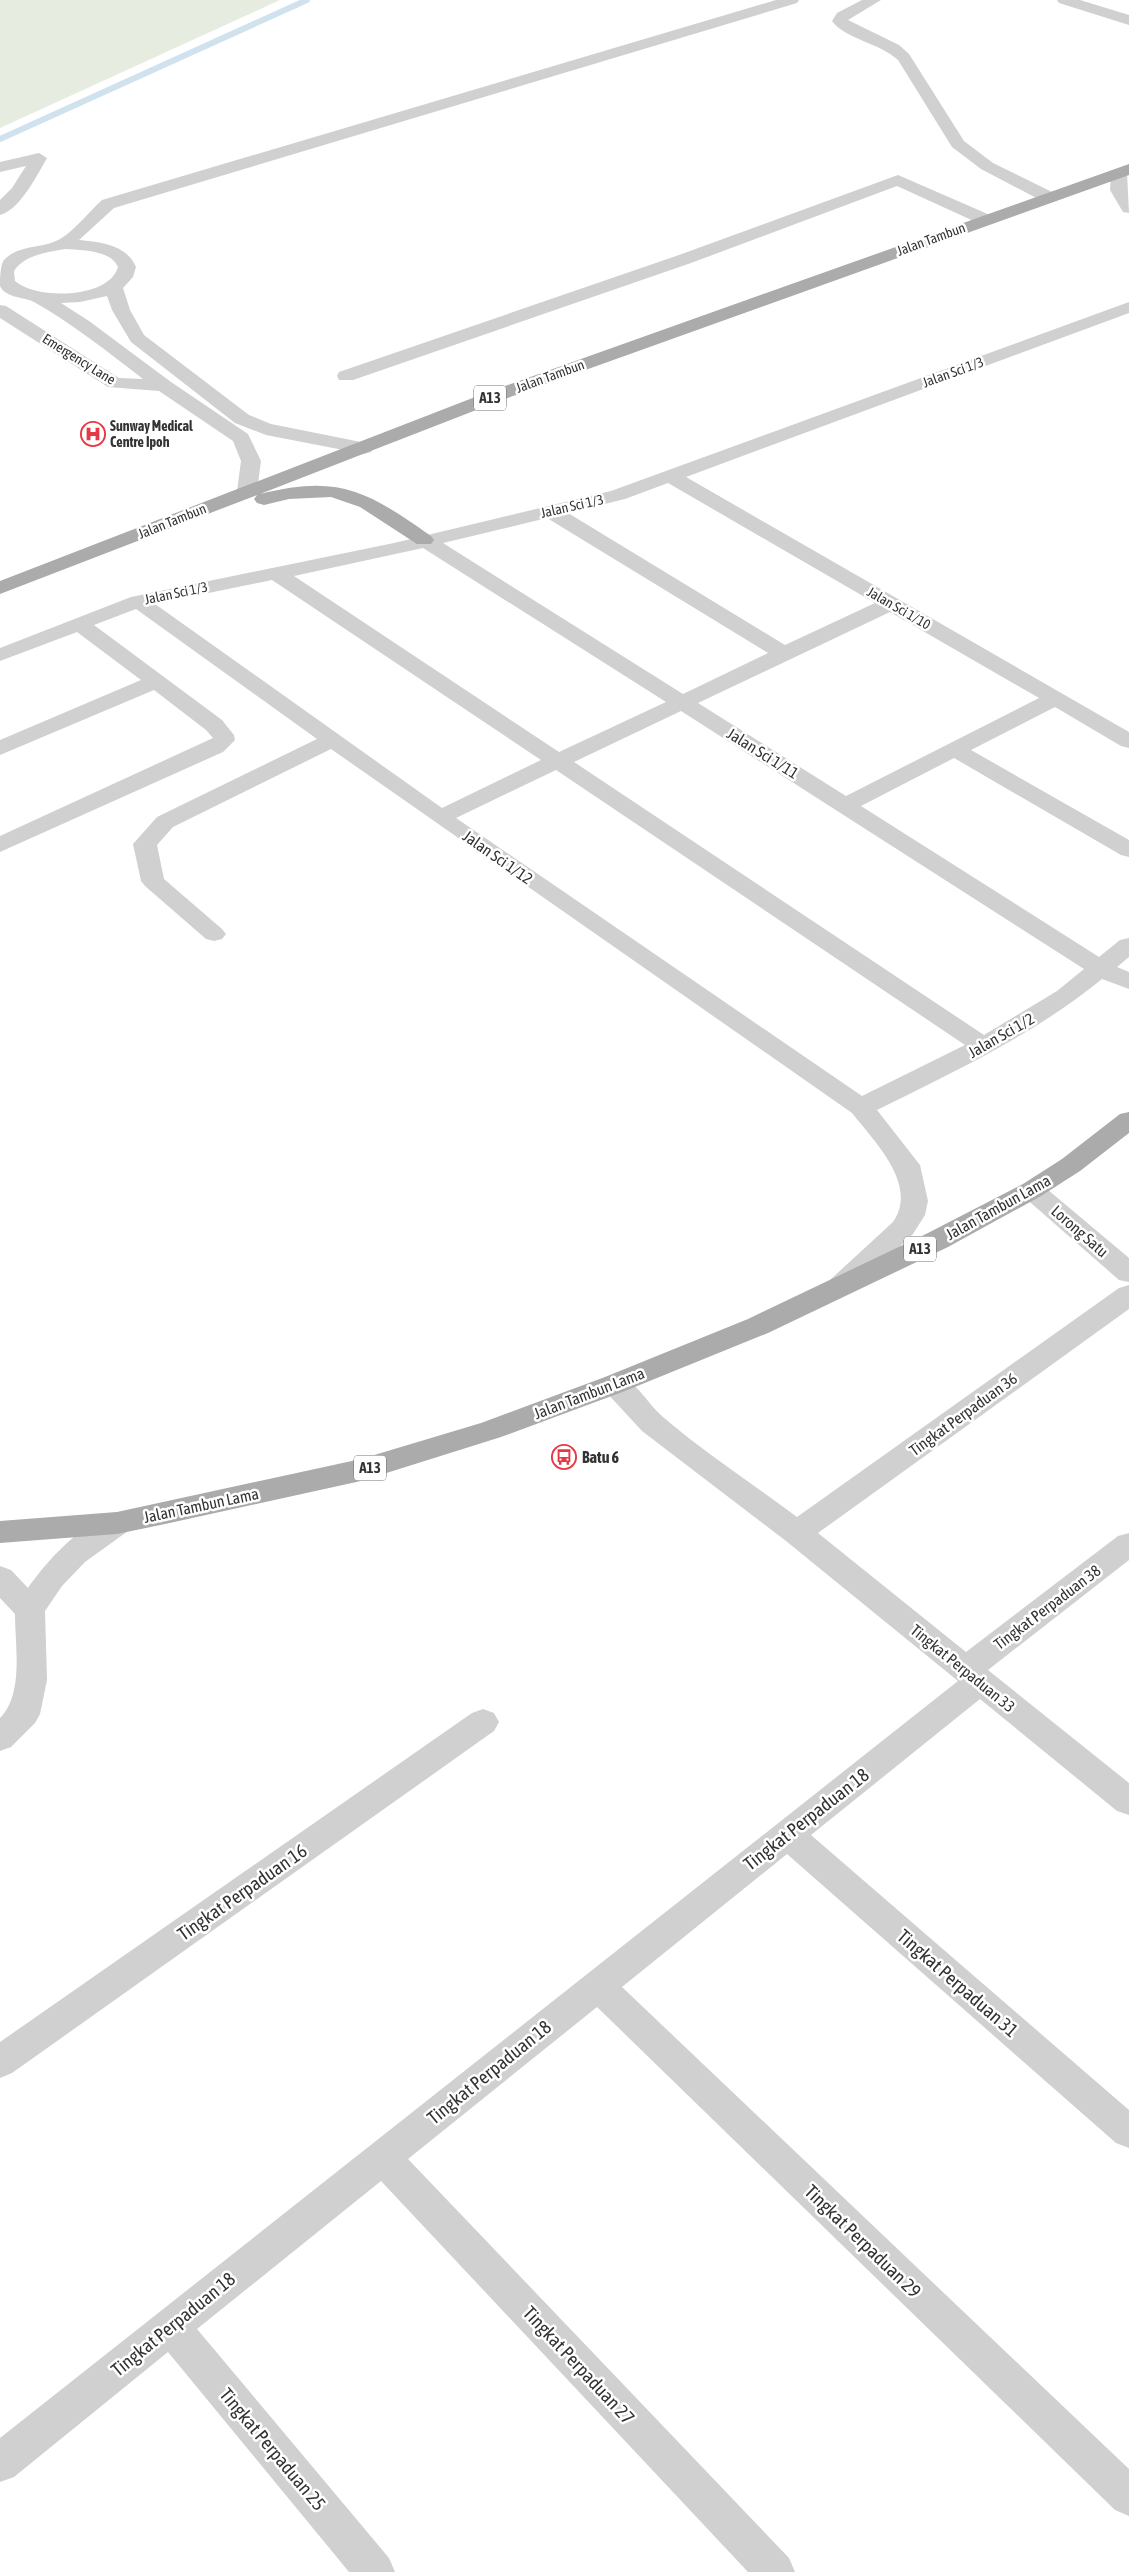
<svg xmlns="http://www.w3.org/2000/svg" width="1129" height="2572" viewBox="0 0 1129 2572" font-family="'Asap Condensed',sans-serif">
  <style>
    .green { fill: #e6ecdf }
    .lines { fill: none; stroke-linecap: round; stroke-linejoin: round }
    .stream { stroke: #cfe2ee; stroke-width: 6 }
    .minor { fill: #d0d0d0; fill-rule: evenodd }
    .major { fill: #ababab; fill-rule: evenodd }
    .labels { text-anchor: middle; stroke-width: 5; stroke-linejoin: round; paint-order: stroke }
    .far-street-label { font-size: 14px; fill: #333; stroke: #fff }
    .far-poi-label { font-size: 14px; font-weight: bold; fill: #333; stroke: #fff; text-anchor: start }
    .shield { fill: #fff; stroke: #707070; stroke-width: 1 }
    .shield-label { font-size: 15px; font-weight: bold; fill: #333 }
    .street-label { font-size: 16px; fill: #333; stroke: #fff }
    .poi-label { font-size: 16px; font-weight: bold; fill: #333; stroke: #fff; text-anchor: start }
    .near-street-label { font-size: 19px; fill: #333; stroke: #fff }
  </style>
  <rect width="100%" height="100%" fill="#fff"/>
  <polygon class="green" points="0,0 280,0 0,128"/>
  <g class="lines">
    <polyline class="stream" points="0,139 307,0"/>
    <g class="minor">
      <path d="M776,0h23l-2,3 -683,205 -35,32c22,2 48,5 57,27l-3,10 -10,11 7,22 14,25 105,80 22,9 100,20 3,4 -3,4 -7,2 -98,-19 -31,-12 -104,-81 -19,-32 -5,-14 -27,6 -19,1 28,18 82,61 77,52 13,27 -4,30 -3,4h-14l-3,-4 4,-30 -8,-20 -74,-50 -51,-4 -108,-69v-13l6,1 113,72 24,1c-35,-27 -70,-55 -109,-77 -9,-5 -29,-4 -34,-16 0,-6 0,-21 4,-26 15,-16 39,-11 56,-21 13,-7 30,-28 42,-39zM65,249c16,1 46,1 53,18 -9,32 -82,33 -103,14l-1,-10c10,-16 34,-19 51,-22z"/>
      <path d="M862,0h19l-33,20 51,25 10,9 55,87 29,22 61,30 2,4 -2,4h-12l-61,-32 -29,-22 -54,-87c-18,-17 -53,-21 -66,-39l5,-8z"/>
      <polygon points="1057,0 1080,0 1129,15 1129,25 1059,3"/>
      <path d="M39,153l8,5c-10,17 -27,52 -47,57v-15l12,-12 14,-22 -26,6v-10z"/>
      <polygon points="1119,168 1127,173 1129,213 1123,212 1110,190 1111,173"/>
      <polygon points="898,175 990,215 993,219 990,223 978,223 897,186 691,263 353,380 339,380 337,376 339,372 679,255"/>
      <path d="M1129,302v11l-443,164 443,255v16l-8,-2 -66,-39 -84,43 158,90v17l-8,-2 -167,-97 -93,48 238,151 21,-17 9,-2v19l-12,10 12,5v17l-27,-10c-67,55 -147,92 -225,131l43,55 8,36 -3,14 -12,19 -62,59 -10,3 -10,-3 -4,-7 4,-7 62,-57c26,-37 -19,-81 -41,-109l-521,-364 -158,78 -16,18 7,34 58,50 4,5 -4,5 -8,2 -8,-2 -61,-53 -4,-5 -8,-37 24,-27 160,-78 -181,-130 -42,16 128,95 12,15 1,5 -12,12 -223,100v-16l213,-98 -7,-8 -52,-40 -154,65v-15l141,-60 -64,-48 -77,29v-13l131,-51 263,-54 217,-52zM668,483l207,120 -90,42 -217,-132 57,-14zM547,518l221,135 -85,41 -240,-151zM423,548l243,154 -107,50 -265,-176zM272,580l269,180 -99,48 -287,-204zM890,612l149,86 -193,98 -148,-93zM681,711l403,258 -27,22 -73,44 -410,-273zM556,770l409,275 -103,51 -406,-278z"/>
      <polygon points="1032,1181 1041,1184 1129,1258 1129,1282 1119,1280 1023,1196 1019,1190 1023,1184"/>
      <path d="M1129,1285v24l-311,224 148,119 152,-116 11,-3v27l-141,110 141,113v32l-12,-4 -137,-112 -169,136 318,275v38l-13,-5 -329,-289 -165,133 507,482v47l-14,-6 -518,-503 -189,152 381,399 6,14h-47l-367,-391 -184,148 192,229 6,14h-46l-181,-220 -154,125 -14,5v-44l958,-757 -172,-140 -144,-110 -37,-40 -4,-7 4,-7c26,-8 40,25 58,40 42,36 90,67 134,100l322,-229z"/>
      <path d="M117,1512l11,3 4,8 -4,8 -43,31 -23,24 -17,25 2,69 -7,34 -5,9 -24,24 -11,4v-33c24,-24 15,-73 15,-104l-15,-16v-32l11,4 17,18c20,-29 55,-66 89,-76z"/>
      <polygon points="483,1709 494,1713 499,1722 494,1731 12,2073 0,2078 0,2042 472,1713"/>
    </g>
    <g class="major">
      <path d="M1129,164v11l-627,225 -242,94c79,-20 107,-3 171,42l3,4 -3,4h-14l-57,-37 -29,-10 -42,2 -25,6 -7,-2 -3,-4 3,-4 -257,99v-13l488,-189z"/>
      <polygon points="1129,1112 1129,1133 1080,1171 1041,1196 948,1247 768,1333 625,1391 501,1437 361,1481 165,1524 117,1534 0,1543 0,1521 117,1512 361,1459 481,1423 605,1377 748,1319 928,1233 1023,1184 1062,1159 1120,1114"/>
    </g>
  </g>
  <defs>
    <symbol id="hospital-ring" viewBox="-11 -11 22 22"><circle r="9.5" fill="#fff" stroke="#e63946" stroke-width="1.5"/><path d="M-5-5h3v3.5h4V-5h3V5h-3V1.5h-4V5h-3Z" fill="#e63946"/></symbol>
    <symbol id="bus-ring" viewBox="-11 -11 22 22"><circle r="9.5" fill="#fff" stroke="#e63946" stroke-width="1.5"/><path d="M-5-6H5V4H4V6H2V4H-2V6H-4V4H-5ZM-3.5-4V0h7V-4ZM-3.5 1.2v1.5H-2V1.2ZM2 1.2v1.5H3.5V1.2Z" fill="#e63946"/></symbol>
  </defs>
  <g fill-rule="evenodd">
    <use href="#hospital-ring" x="79" y="420" width="28" height="28"/>
    <use href="#bus-ring" x="550" y="1443" width="28" height="28"/>
  </g>
  <g class="labels">
    <g class="far-street-label">
      <text transform="translate(931 239) rotate(-20)" y="5">Jalan Tambun</text>
      <text transform="translate(79 359) rotate(32)" y="5">Emergency Lane</text>
      <text transform="translate(953 372) rotate(-20)" y="5">Jalan Sci 1/3</text>
      <text transform="translate(550 376) rotate(-20)" y="5">Jalan Tambun</text>
      <text transform="translate(572 506) rotate(-13)" y="5">Jalan Sci 1/3</text>
      <text transform="translate(172 521) rotate(-22)" y="5">Jalan Tambun</text>
      <text transform="translate(176 593) rotate(-12)" y="5">Jalan Sci 1/3</text>
      <text transform="translate(899 608) rotate(30)" y="5">Jalan Sci 1/10</text>
    </g>
    <g class="far-poi-label">
      <text x="110" y="431">Sunway Medical<tspan x="110" dy="16">Centre Ipoh</tspan></text>
    </g>
    <g class="shield">
      <rect x="474" y="385.5" width="32" height="25" rx="4"/>
      <rect x="904" y="1236.5" width="32" height="25" rx="4"/>
      <rect x="354" y="1455.5" width="32" height="25" rx="4"/>
    </g>
    <g class="shield-label">
      <text x="490" y="403">A13</text>
      <text x="920" y="1254">A13</text>
      <text x="370" y="1473">A13</text>
    </g>
    <g class="street-label">
      <text transform="translate(763 753) rotate(32)" y="6">Jalan Sci 1/11</text>
      <text transform="translate(498 857) rotate(35)" y="6">Jalan Sci 1/12</text>
      <text transform="translate(1001 1035) rotate(-30)" y="6">Jalan Sci 1/2</text>
      <text transform="translate(998 1207) rotate(-29)" y="6">Jalan Tambun Lama</text>
      <text transform="translate(1080 1231) rotate(41)" y="6">Lorong Satu</text>
      <text transform="translate(589 1393) rotate(-21)" y="6">Jalan Tambun Lama</text>
      <text transform="translate(963 1414) rotate(-36)" y="6">Tingkat Perpaduan 36</text>
      <text transform="translate(201 1505) rotate(-12)" y="6">Jalan Tambun Lama</text>
      <text transform="translate(1047 1607) rotate(-37)" y="6">Tingkat Perpaduan 38</text>
      <text transform="translate(963 1668) rotate(39)" y="6">Tingkat Perpaduan 33</text>
    </g>
    <g class="poi-label">
      <text x="582" y="1463">Batu 6</text>
    </g>
    <g class="near-street-label">
      <text transform="translate(806 1819) rotate(-38)" y="7">Tingkat Perpaduan 18</text>
      <text transform="translate(242 1892) rotate(-35)" y="7">Tingkat Perpaduan 16</text>
      <text transform="translate(958 1983) rotate(41)" y="7">Tingkat Perpaduan 31</text>
      <text transform="translate(489 2072) rotate(-39)" y="7">Tingkat Perpaduan 18</text>
      <text transform="translate(863 2241) rotate(44)" y="7">Tingkat Perpaduan 29</text>
      <text transform="translate(173 2324) rotate(-39)" y="7">Tingkat Perpaduan 18</text>
      <text transform="translate(579 2365) rotate(47)" y="7">Tingkat Perpaduan 27</text>
      <text transform="translate(273 2449) rotate(50)" y="7">Tingkat Perpaduan 25</text>
    </g>
  </g>
</svg>
